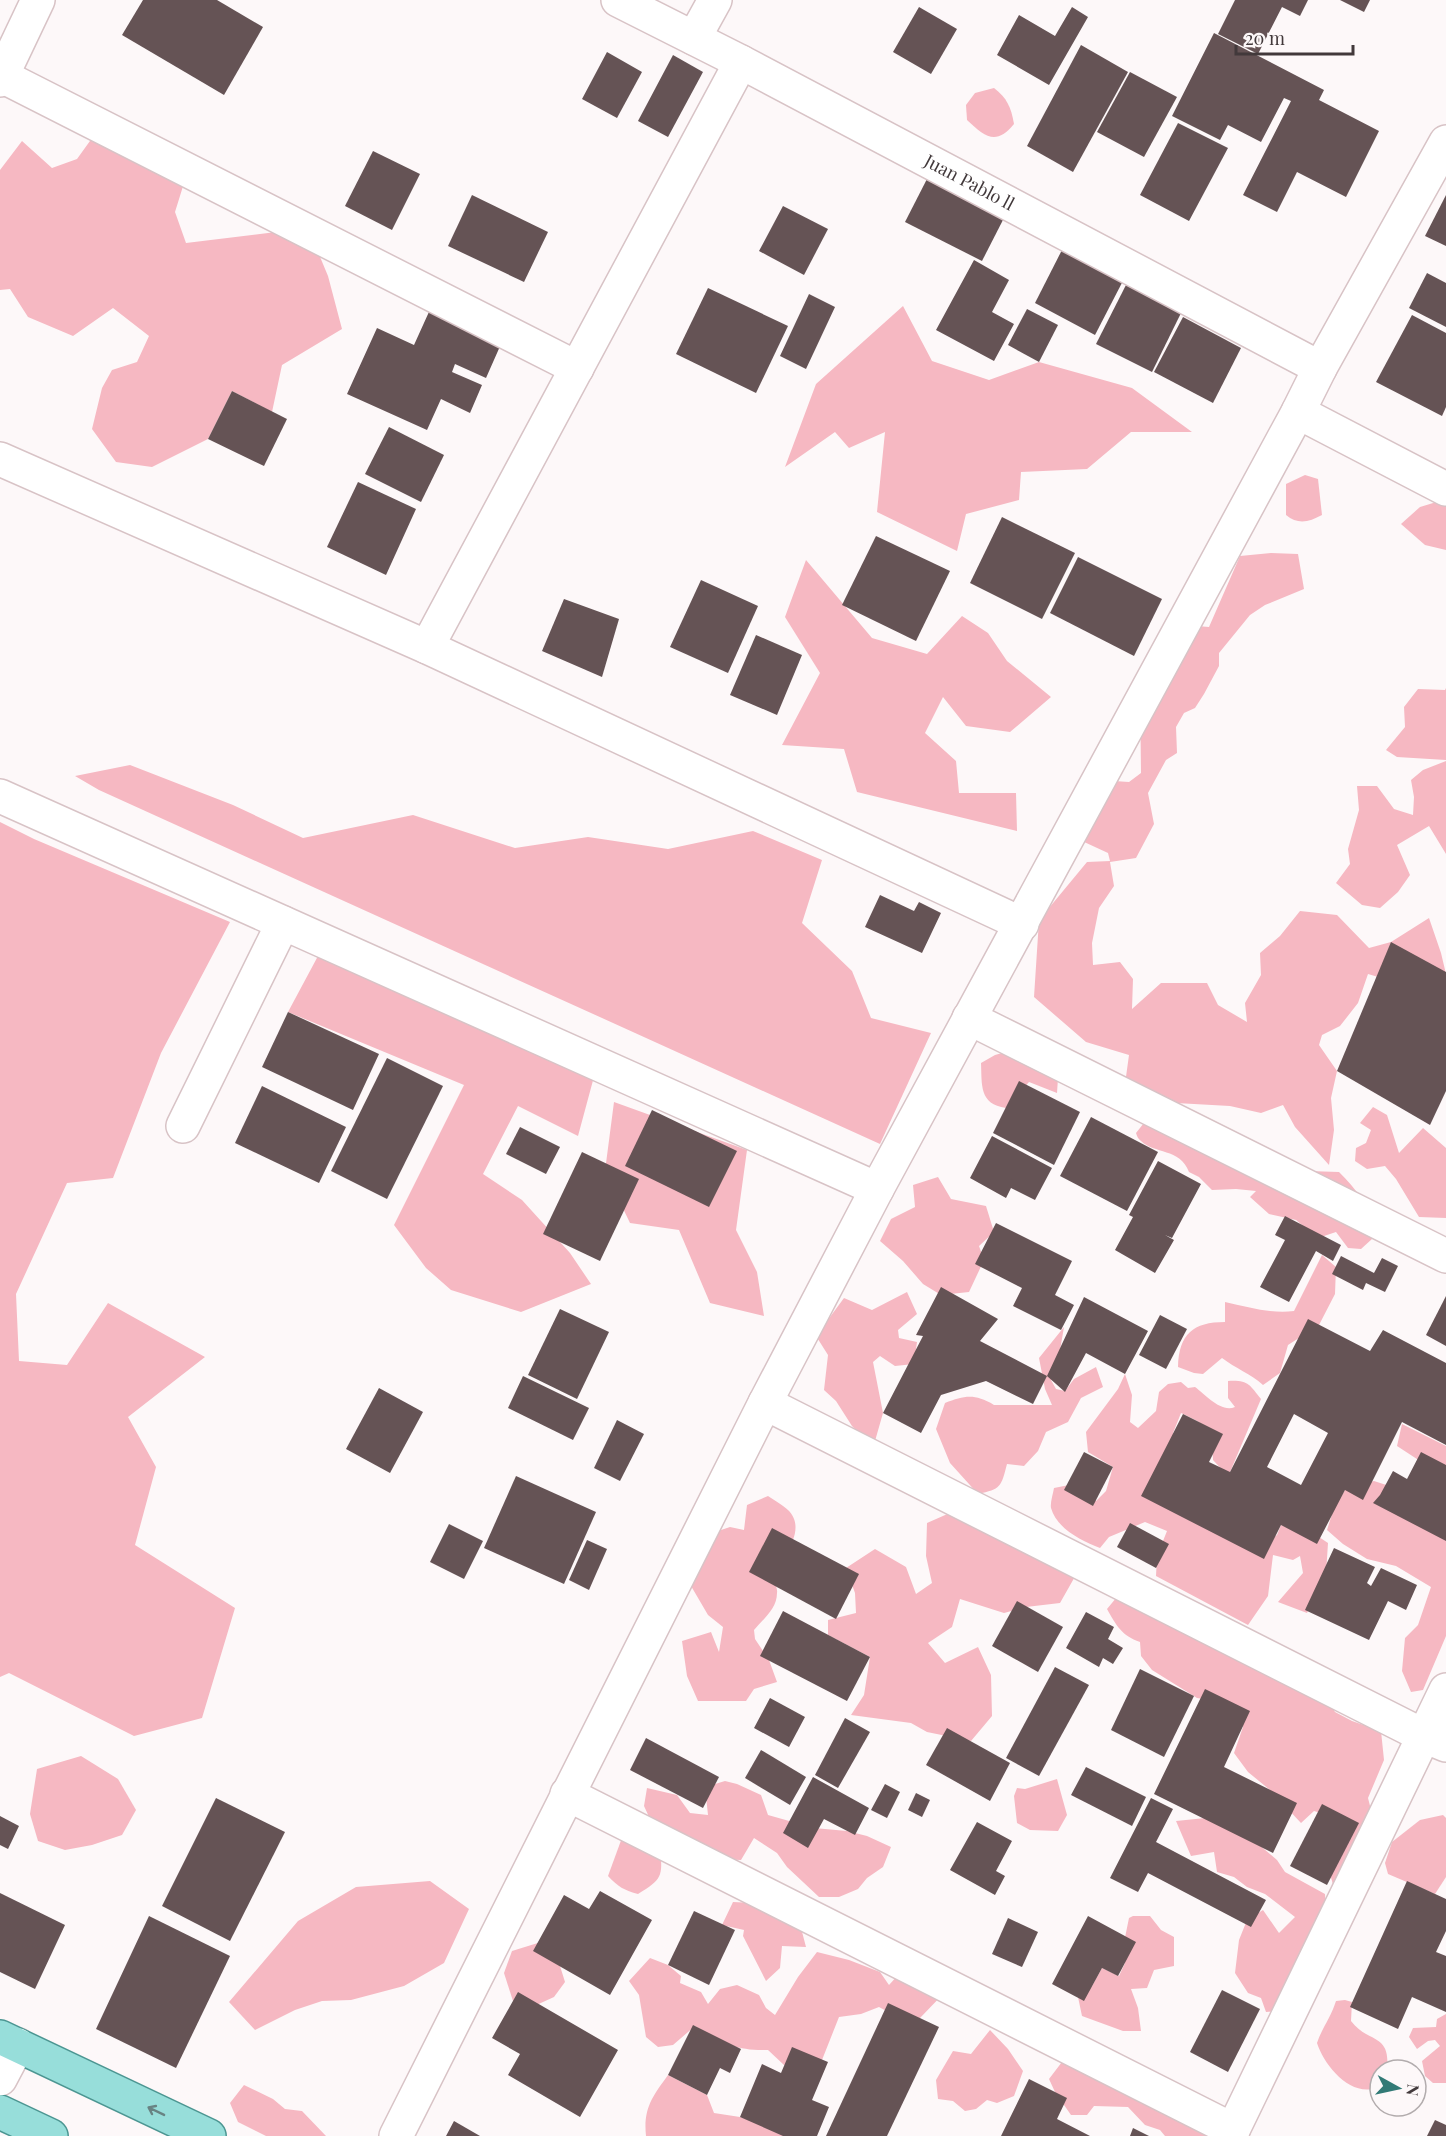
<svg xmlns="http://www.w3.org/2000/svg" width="1446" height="2136" viewBox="0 0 1446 2136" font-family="'Playfair Display',serif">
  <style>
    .forest { fill: #f6b8c2 }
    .building { fill: #655355; fill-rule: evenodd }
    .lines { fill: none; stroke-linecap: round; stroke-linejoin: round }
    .minor-casing { stroke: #d8c3c6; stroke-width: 36 }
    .major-casing { stroke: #4c9692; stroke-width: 36 }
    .minor { stroke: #fff; stroke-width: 33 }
    .major { stroke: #97deda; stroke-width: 33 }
    .oneway { stroke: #688383 }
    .labels { text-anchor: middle; stroke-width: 6; stroke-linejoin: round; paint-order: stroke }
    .street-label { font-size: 18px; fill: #42393b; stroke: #fdf8f9 }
  </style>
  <rect width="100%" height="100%" fill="#fdf8f9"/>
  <g class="forest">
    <path d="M994,88c13,10 17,19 20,36 -18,22 -29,13 -47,-4l-1,-15 9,-12z"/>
    <polygon points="95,134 184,183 175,212 186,243 308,228 328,276 342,329 282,365 272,412 232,391 208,439 152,467 116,462 92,429 102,388 112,370 137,362 149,336 113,308 73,336 28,317 10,289 0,290 0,170 22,141 52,168 77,159"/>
    <polygon points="903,306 932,361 989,380 1039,362 1132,388 1192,432 1131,432 1087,469 1021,472 1019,500 966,514 957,551 877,512 885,432 849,448 835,432 785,467 816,384"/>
    <path d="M1305,475l13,4 4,36c-13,7 -24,10 -36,0v-31z"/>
    <polygon points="1443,500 1446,503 1446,550 1425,545 1401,524 1420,507"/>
    <polygon points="1271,553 1298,554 1304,589 1265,605 1250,615 1219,653 1219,666 1204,694 1195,708 1184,713 1176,727 1177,753 1166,760 1148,793 1154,824 1136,858 1110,862 1114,886 1099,908 1092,943 1093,965 1120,962 1133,979 1132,1009 1161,983 1207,983 1218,1005 1247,1022 1245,1003 1261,975 1260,953 1280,936 1300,911 1337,915 1369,948 1391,942 1429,918 1441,953 1446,974 1402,984 1368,974 1358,1003 1340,1026 1322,1035 1319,1045 1337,1071 1331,1098 1334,1130 1329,1165 1295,1127 1283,1105 1261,1113 1230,1106 1140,1101 1125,1084 1129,1055 1086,1042 1034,997 1039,920 1087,862 1110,861 1108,853 1082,841 1114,781 1129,782 1141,773 1140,688 1197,626 1209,627 1240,556"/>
    <polygon points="806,560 872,638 927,654 962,616 988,633 1007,661 1051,697 1010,732 966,726 943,697 925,733 956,761 959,793 1016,793 1017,831 857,792 844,749 782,745 820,673 785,617"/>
    <polygon points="1446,688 1446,760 1397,757 1386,750 1405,727 1404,707 1418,689 1445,690"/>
    <polygon points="1446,761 1446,854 1429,826 1397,845 1410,875 1398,892 1380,908 1362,905 1336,883 1350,864 1348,849 1359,810 1357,786 1377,786 1394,809 1413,815 1414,797 1411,780 1423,770"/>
    <polygon points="130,765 233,805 303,838 413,815 515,848 588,837 668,849 753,831 822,860 802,923 852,971 871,1018 931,1033 880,1144 99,790 75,776"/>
    <polygon points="0,822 34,839 230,922 161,1053 113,1178 67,1183 16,1294 19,1361 67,1365 108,1303 205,1357 128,1417 156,1467 135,1545 235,1608 202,1718 134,1736 9,1673 0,1677"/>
    <polygon points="318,956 595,1073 578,1136 518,1106 483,1174 522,1200 570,1253 591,1284 521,1312 451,1290 426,1268 394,1225 464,1085 288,1012"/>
    <path d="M1023,1047l35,31 -1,15 -28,-11 -23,26c-27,-4 -24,-23 -25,-45l14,-8z"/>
    <polygon points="614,1102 747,1150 736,1230 757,1272 764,1316 710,1303 679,1230 630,1223 605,1171"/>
    <polygon points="1373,1107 1387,1115 1399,1153 1423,1128 1446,1148 1446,1218 1419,1217 1396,1179 1385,1166 1367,1169 1355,1161 1356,1148 1366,1143 1371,1130 1360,1123"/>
    <path d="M1155,1109l122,61 62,2c18,18 27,31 38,53l-5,14 -11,10 -13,-1 -12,-16 -12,4h-9l-19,-16 -27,-6 -19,-17 6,-6 -20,-2 -24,1 -13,-13 -10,-5c-9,-24 -35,-18 -48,-31 -3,-2 -4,-5 -5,-8z"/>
    <polygon points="938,1177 951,1199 986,1206 994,1232 979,1246 984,1260 969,1292 941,1295 923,1284 903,1261 880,1241 891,1219 915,1207 913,1185"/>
    <path d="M1322,1255l14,12 -1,27 -16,31 -31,20 -8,28 -17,12c-12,-11 -28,-17 -41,-27l-19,16 -9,-1 -16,-6c1,-33 15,-45 47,-45v-20c23,5 46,12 69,9z"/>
    <polygon points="907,1292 917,1314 898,1330 899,1338 917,1342 914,1364 895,1366 880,1356 873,1362 883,1413 875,1441 862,1436 852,1426 836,1401 824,1390 828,1355 816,1336 844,1298 872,1310"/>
    <path d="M1064,1327l-6,35 -7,18 5,9 9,2 9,-12 22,-12 7,20 -22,11 -13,24 -22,10 -8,19 -14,15 -17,-2c-6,23 -6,25 -29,30l-28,-31 -14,-34 9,-26c19,-7 29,-10 49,2h58l-7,-16 -6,-31z"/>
    <path d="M1125,1374l7,21 -2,27 8,6 18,-17 3,-19 9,-8 13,-2 7,6 7,-1c11,8 26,26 40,20l-7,-9v-17c20,-1 21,3 33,18l-31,73 -4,2 -13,-14c-1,-32 -4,-34 -32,-47l-8,20 87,114 17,-12 4,-10 35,10 12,8 -2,31 -19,39 -29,-11 25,-29 -3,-17 -7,4 -20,-5 -5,41 -20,29 -92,-49 1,-20 10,-25 -22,-9 -36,15 -9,11c-18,-7 -43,-19 -49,-40 -1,-5 2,-14 3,-20l15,-3 27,16 10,-10 7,-24 -25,-15 -2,-20 32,-43z"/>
    <polygon points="1402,1424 1446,1446 1446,1468 1420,1461 1397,1446"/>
    <polygon points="1374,1481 1411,1493 1446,1539 1446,1636 1423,1690 1411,1692 1402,1671 1405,1638 1418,1625 1431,1587 1396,1566 1367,1559 1343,1544 1327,1530 1334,1508 1345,1490"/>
    <path d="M768,1496c7,5 15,9 20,14 20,19 -5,49 -16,64 1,5 6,14 5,19 0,16 -14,26 -23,37l1,9 14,21 8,22 -23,7 -8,12h-48l-11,-25 -5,-35 29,-9 8,20 4,-25 -15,-12 -31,-53 14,-22 39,-13 14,3 3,-25z"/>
    <polygon points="952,1512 1077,1573 1060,1603 1026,1607 1004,1613 960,1599 952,1627 928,1643 945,1663 978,1647 991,1675 992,1716 971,1741 927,1732 911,1723 851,1715 864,1695 870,1657 828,1635 828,1620 856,1613 855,1593 846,1568 875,1549 906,1567 916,1594 932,1583 926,1556 927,1523"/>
    <path d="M1126,1586l65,36 -1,16 44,-11 81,50 20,35 17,9 29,10 3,29 -16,38 10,39 -44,51 -4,-14 10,-55 -26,-8 -13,12 -31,-33 -22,-18 -14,-19 9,-26 -8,-23 -38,-6 -45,-28 -11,-14 -1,-14c-18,-6 -24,-17 -33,-33z"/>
    <polygon points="81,1756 118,1779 136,1810 122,1835 92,1845 65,1850 38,1841 30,1814 37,1769"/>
    <polygon points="1057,1779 1067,1815 1058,1831 1030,1830 1017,1823 1014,1796 1017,1788 1025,1789"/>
    <polygon points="725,1781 737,1784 761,1795 768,1815 814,1828 847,1831 867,1836 891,1847 883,1867 867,1878 858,1889 839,1897 819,1897 787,1867 777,1853 754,1838 741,1860 713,1859 694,1850 689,1836 650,1819 644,1806 647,1788 677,1795 690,1813 708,1815 705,1787"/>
    <polygon points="1443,1815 1446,1818 1446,1877 1435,1894 1388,1874 1385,1863 1392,1842 1420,1820"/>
    <polygon points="1225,1816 1277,1860 1285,1872 1325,1894 1326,1913 1276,2011 1266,2012 1261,1998 1248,1993 1235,1973 1239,1940 1247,1920 1263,1910 1279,1933 1295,1917 1265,1894 1247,1887 1234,1877 1217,1872 1214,1852 1191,1856 1176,1821"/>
    <path d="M623,1835l37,13c3,29 2,31 -22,46 -13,-3 -21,-8 -30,-18z"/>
    <polygon points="430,1881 469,1909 444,1963 404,1986 351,2000 322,2001 295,2010 255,2030 229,2002 298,1921 356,1887"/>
    <polygon points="733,1902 795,1905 806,1947 782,1946 780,1968 766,1981 743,1936 744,1930 722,1925"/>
    <polygon points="1133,1916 1150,1916 1161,1930 1174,1937 1174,1966 1154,1970 1147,1988 1131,1989 1138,2008 1141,2031 1123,2031 1082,2016 1078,1997 1092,1986 1102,1968 1119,1976 1125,1963 1121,1957 1129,1918"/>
    <polygon points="541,1942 555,1950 565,1982 554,1997 532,2007 513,2001 504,1973 512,1951"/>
    <path d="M817,1952l32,8 31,12 9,13 20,-22 37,28 -26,27 -19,1 -22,-12 -18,7 -22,3 -17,43 -38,5 -16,-15c-34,1 -45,-8 -73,-24l-22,19 -15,2 -12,-10 -7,-42 -10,-14 21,-23 18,7 13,11 -1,7 21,9 7,12 12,-15 17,-4 22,10 7,13 9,7 23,-38z"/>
    <path d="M1345,2000l7,2 -1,19c17,23 40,11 36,49h-7v12l-4,6c-26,9 -52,-23 -59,-45 5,-15 14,-26 19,-42z"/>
    <polygon points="1446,2014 1446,2083 1433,2083 1425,2076 1422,2061 1440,2046 1435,2040 1428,2041 1417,2049 1409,2037 1413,2028 1436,2027 1437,2019"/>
    <polygon points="990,2030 1008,2049 1023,2071 1014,2096 997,2103 987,2100 976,2109 965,2111 953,2101 938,2099 936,2080 953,2051 971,2054"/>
    <polygon points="1065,2058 1205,2122 1205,2136 1165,2136 1160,2130 1145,2125 1128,2107 1094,2106 1087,2115 1071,2115 1055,2092 1049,2079"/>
    <path d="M668,2075l39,20 7,18 26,4 58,19h-152c-3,-28 7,-40 22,-61z"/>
    <polygon points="244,2085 273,2099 285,2109 302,2111 326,2136 266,2136 238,2122 230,2103"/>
  </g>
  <g class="building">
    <polygon points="143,0 217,0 263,27 224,95 122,35"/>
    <polygon points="1235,0 1308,0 1300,16 1282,7 1258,54 1218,34"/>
    <polygon points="1340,0 1370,0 1364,12"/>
    <polygon points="919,7 957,29 931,74 893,52"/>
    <polygon points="1072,7 1088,17 1049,85 997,55 1019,15 1055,36"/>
    <polygon points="1214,33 1324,90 1319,100 1379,131 1346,197 1297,172 1277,212 1243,195 1291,101 1284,98 1261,142 1228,125 1220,140 1172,116"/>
    <polygon points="1081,45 1128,72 1073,172 1027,146"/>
    <polygon points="607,52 642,72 617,118 582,99"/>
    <polygon points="673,55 703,72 668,137 638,121"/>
    <polygon points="1130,72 1177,97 1144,157 1097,132"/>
    <polygon points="1178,123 1228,148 1189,221 1140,195"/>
    <polygon points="373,151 420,174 392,230 345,206"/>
    <polygon points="928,177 1005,216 982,261 905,222"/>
    <polygon points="472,195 548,232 524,282 448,246"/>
    <polygon points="1446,195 1446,246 1425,236"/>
    <polygon points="783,206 828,229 804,275 759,251"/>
    <polygon points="1065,244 1126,275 1095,335 1035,303"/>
    <polygon points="974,260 1009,280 992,312 1014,324 994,361 936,330"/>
    <polygon points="1427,273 1446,283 1446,327 1409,308"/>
    <polygon points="1127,283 1182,311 1152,372 1096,344"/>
    <polygon points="708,288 788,326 756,393 676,354"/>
    <polygon points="809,294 835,307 806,369 780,356"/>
    <polygon points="433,303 505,335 486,378 455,364 452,372 482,385 470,413 441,399 427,430 347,394 377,328 414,345"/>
    <polygon points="1027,309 1058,325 1039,362 1008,345"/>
    <polygon points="1412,315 1446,333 1446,407 1442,416 1376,382"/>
    <polygon points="1183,317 1241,348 1213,403 1154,372"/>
    <polygon points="232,391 287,419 264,466 208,439"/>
    <polygon points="389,427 444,455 421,502 365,474"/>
    <polygon points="358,482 416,509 386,575 327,547"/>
    <polygon points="1002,517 1075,553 1042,619 970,583"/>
    <polygon points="876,536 950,571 916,641 842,605"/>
    <polygon points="1078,557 1162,599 1134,656 1050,613"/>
    <polygon points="701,580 758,606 728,673 670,647"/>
    <polygon points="564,599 619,619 602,677 542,651"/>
    <polygon points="756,635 802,655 777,715 730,695"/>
    <polygon points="880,895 914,911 919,902 941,913 922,953 865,927"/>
    <polygon points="1391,942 1446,972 1446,1091 1430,1125 1337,1071"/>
    <polygon points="288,1012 379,1054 353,1110 262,1067"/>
    <polygon points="387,1058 443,1086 387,1199 331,1171"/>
    <polygon points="1019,1081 1080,1112 1054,1165 993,1133"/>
    <polygon points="262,1086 346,1127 319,1183 235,1143"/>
    <polygon points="652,1110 737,1151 709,1207 625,1166"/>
    <polygon points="1091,1117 1158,1152 1127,1211 1060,1176"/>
    <polygon points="520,1127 560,1147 546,1174 506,1154"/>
    <polygon points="992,1136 1052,1168 1035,1200 1011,1188 1006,1198 970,1178"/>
    <polygon points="582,1152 639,1179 600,1261 543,1234"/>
    <polygon points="1158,1161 1201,1184 1172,1238 1165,1235 1174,1240 1155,1273 1115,1250 1133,1217 1129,1215"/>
    <polygon points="1285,1216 1341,1245 1333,1261 1316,1251 1289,1302 1260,1287 1285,1240 1275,1235"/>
    <polygon points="996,1223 1072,1261 1055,1295 1074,1305 1061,1330 1013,1306 1022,1288 975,1264"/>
    <polygon points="1341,1256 1374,1273 1382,1258 1398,1266 1385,1292 1366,1283 1363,1290 1332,1274"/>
    <polygon points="941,1287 998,1319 980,1341 1047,1376 1033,1404 986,1381 941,1395 921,1433 883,1413 923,1336 916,1335"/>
    <polygon points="1446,1296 1446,1346 1426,1335"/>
    <polygon points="1084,1297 1148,1331 1125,1374 1086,1353 1065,1392 1047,1376"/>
    <polygon points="560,1309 609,1332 577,1399 528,1375"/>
    <polygon points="1160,1315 1187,1329 1166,1369 1139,1355"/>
    <path d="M1308,1319l62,32 13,-21 63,33v82l-44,-23 -39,78 -18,-10 -28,54 -36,-19 -17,34 -123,-63 42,-82 40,20 -14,28 21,10zM1294,1414l34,19 -27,52 -34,-18z"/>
    <polygon points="523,1376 589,1408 573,1440 508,1408"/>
    <polygon points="379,1388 423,1412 390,1473 346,1449"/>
    <polygon points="617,1420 644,1434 620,1481 594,1468"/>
    <polygon points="1084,1452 1113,1467 1093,1506 1064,1490"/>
    <polygon points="1421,1452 1446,1465 1446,1541 1373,1503 1380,1495 1393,1471 1407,1479"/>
    <polygon points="516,1476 596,1512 564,1584 484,1548"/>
    <polygon points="1130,1523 1169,1544 1156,1568 1117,1547"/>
    <polygon points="449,1524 483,1541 464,1579 430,1562"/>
    <polygon points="772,1528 859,1574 836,1619 749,1572"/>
    <polygon points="587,1540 607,1549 589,1590 569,1580"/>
    <polygon points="1334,1548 1375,1567 1367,1583 1371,1586 1381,1568 1417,1585 1406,1610 1388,1601 1369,1640 1305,1610"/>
    <polygon points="1017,1601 1063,1627 1038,1672 992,1646"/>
    <polygon points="783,1611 870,1657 847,1701 760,1656"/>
    <polygon points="1086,1612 1114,1627 1108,1639 1123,1648 1113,1664 1103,1658 1099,1667 1066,1648"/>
    <polygon points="1055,1667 1089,1685 1039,1776 1006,1758"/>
    <polygon points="1140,1669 1194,1696 1164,1757 1111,1730"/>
    <polygon points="1205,1689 1250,1711 1224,1767 1297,1803 1273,1853 1154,1794"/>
    <polygon points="770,1698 805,1717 789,1747 754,1728"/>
    <polygon points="845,1718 870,1732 838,1788 815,1775"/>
    <polygon points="947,1728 1010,1763 990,1801 926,1765"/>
    <polygon points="646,1738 719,1777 703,1808 630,1770"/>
    <polygon points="761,1750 806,1777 790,1805 745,1778"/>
    <polygon points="1086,1767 1146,1797 1132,1826 1071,1795"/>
    <polygon points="813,1777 869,1808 855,1835 824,1819 808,1848 783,1833"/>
    <polygon points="885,1784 900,1792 887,1818 871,1810"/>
    <polygon points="916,1793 930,1800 922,1817 908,1810"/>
    <polygon points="216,1798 285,1832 230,1941 162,1906"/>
    <polygon points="1151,1798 1173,1809 1156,1842 1266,1900 1251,1927 1148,1873 1138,1892 1110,1878"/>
    <polygon points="1322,1804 1359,1823 1327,1885 1290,1866"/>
    <polygon points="0,1816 19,1826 8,1849 0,1845"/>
    <polygon points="977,1822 1012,1841 996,1871 1005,1876 995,1895 950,1870"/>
    <polygon points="1407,1881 1446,1899 1446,1931 1436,1952 1446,1956 1446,2012 1412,1997 1398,2029 1350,2007"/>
    <polygon points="600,1891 652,1920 610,1995 533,1951 564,1895 589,1909"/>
    <polygon points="0,1893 65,1925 35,1989 0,1972"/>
    <polygon points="694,1911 735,1930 709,1985 668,1965"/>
    <polygon points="149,1916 230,1956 176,2068 96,2029"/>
    <polygon points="1088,1916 1136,1942 1118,1976 1102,1968 1084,2001 1052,1984"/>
    <polygon points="1008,1918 1038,1932 1022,1967 992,1954"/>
    <polygon points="1222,1990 1260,2009 1228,2072 1190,2052"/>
    <polygon points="518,1992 618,2050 580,2117 508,2075 520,2054 492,2038"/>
    <polygon points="888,2003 939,2027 887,2136 826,2136"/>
    <polygon points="693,2025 741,2049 730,2073 720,2068 707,2095 668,2075"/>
    <polygon points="792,2047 828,2062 812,2100 829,2107 817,2136 783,2136 740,2117 762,2064 781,2073"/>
    <polygon points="1029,2079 1067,2098 1057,2119 1090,2136 1001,2136"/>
    <polygon points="1435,2120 1446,2125 1446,2136 1427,2136"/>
    <polygon points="454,2121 480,2136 446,2136"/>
    <polygon points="1133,2128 1149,2136 1130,2136"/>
  </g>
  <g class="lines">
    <defs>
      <g id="minor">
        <path id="s1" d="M618,0l123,62 579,306"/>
        <polyline points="694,38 715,0"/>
        <polyline points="2,76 577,368"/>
        <polyline points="0,80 38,0"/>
        <polyline points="1298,412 1446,489"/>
        <polyline points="0,459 427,647 1022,924"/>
        <polyline points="427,647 741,62"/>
        <polyline points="0,796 877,1189"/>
        <polyline points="969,1018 1446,1256"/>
        <polyline points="183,1126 283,923"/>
        <polyline points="765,1403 1424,1736 1446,1745"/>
        <polyline points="567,1794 1233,2130"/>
        <polyline points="0,2079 18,2045"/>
        <polyline points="396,2136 765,1403 877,1189 1298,412 1320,368 1446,142"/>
        <polyline points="1230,2136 1446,1690"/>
      </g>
      <g id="major">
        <polyline points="0,2037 209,2136"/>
        <polyline points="0,2112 51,2136"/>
      </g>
    </defs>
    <use href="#minor" class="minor-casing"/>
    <use href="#major" class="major-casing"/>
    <use href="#minor" class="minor"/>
    <use href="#major" class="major"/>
  </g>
  <defs><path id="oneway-shaft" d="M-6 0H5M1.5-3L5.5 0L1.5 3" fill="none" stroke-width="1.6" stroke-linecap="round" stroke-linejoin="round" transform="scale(1.5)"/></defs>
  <use class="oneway" href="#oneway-shaft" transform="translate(156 2111) rotate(-154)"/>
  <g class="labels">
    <g class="street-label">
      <text dy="6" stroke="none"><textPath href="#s1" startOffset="396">Juan Pablo ll</textPath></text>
    </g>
  </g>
  <g transform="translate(1398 2088) rotate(98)"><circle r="28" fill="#fdf8f9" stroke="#b2acad" stroke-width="1.5"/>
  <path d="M0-4.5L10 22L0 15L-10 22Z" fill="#327a76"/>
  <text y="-9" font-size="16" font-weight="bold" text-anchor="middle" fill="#42393b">N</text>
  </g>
  <path d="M1236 45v9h117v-9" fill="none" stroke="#42393b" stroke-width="3"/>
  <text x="1245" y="45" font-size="18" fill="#42393b" stroke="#fdf8f9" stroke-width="4.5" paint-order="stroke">20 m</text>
</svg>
